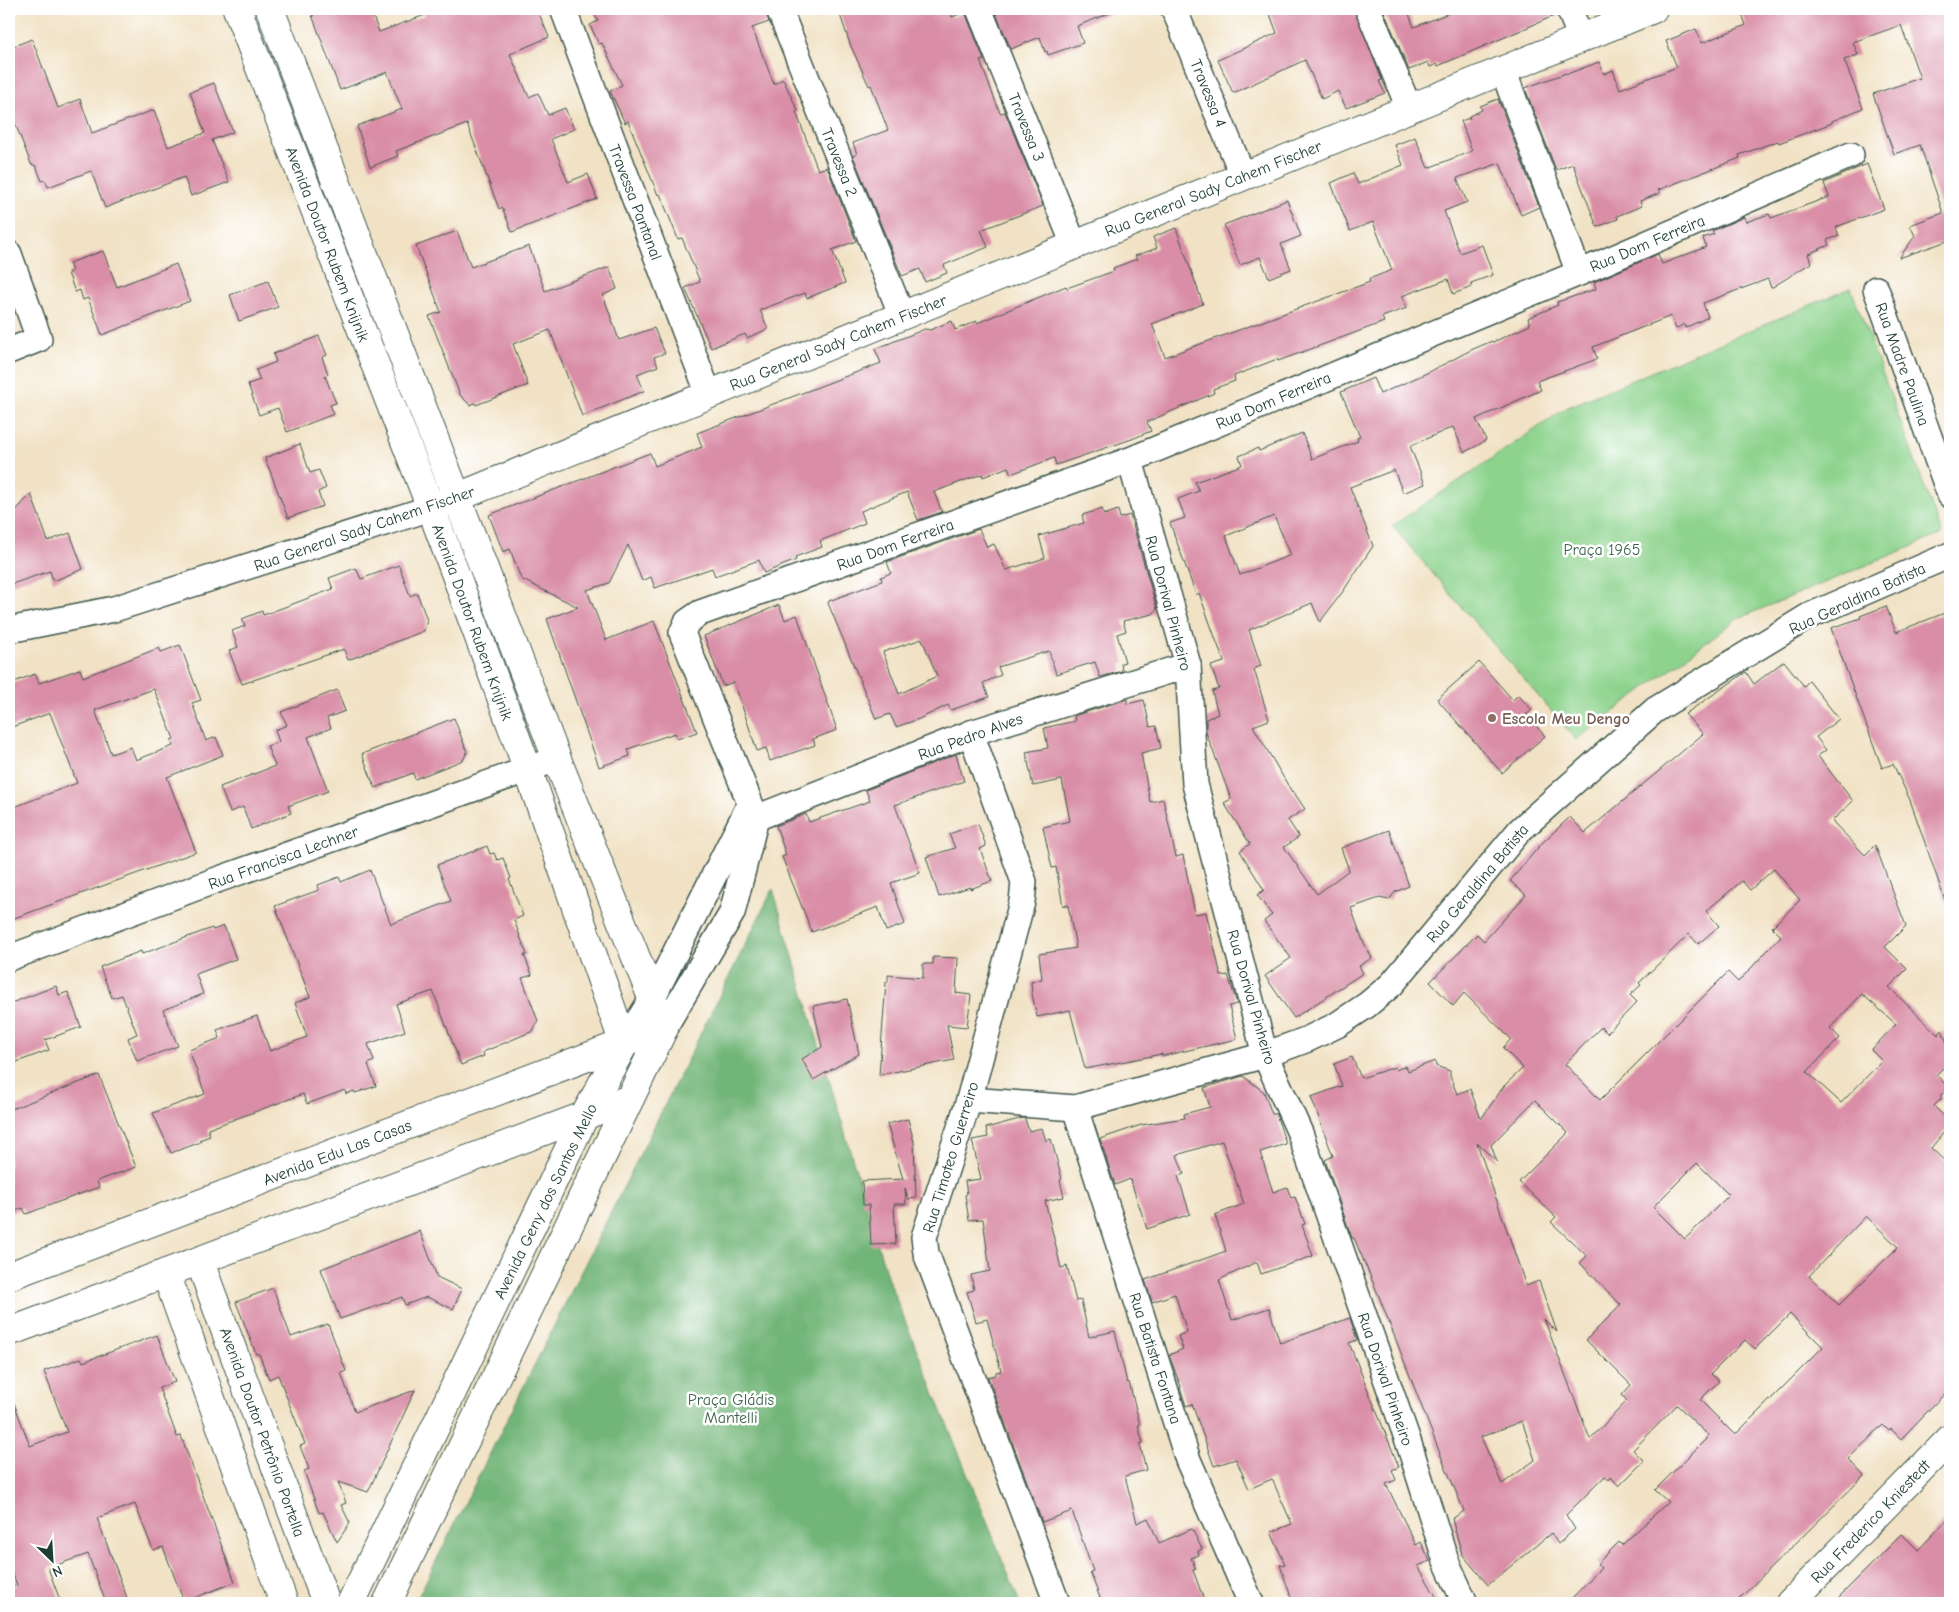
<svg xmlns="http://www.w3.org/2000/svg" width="1959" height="1612" viewBox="0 0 1959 1612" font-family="'Comic Neue',sans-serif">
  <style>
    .green { fill: #8dd38d; stroke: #568860 }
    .forest { fill: #72b578; stroke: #487956 }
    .building { fill: #d98da6; fill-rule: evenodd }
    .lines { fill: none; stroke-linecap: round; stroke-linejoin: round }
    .street-casing { stroke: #3e564a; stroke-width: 28 }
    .secondary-casing { stroke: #3e564a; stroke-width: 30 }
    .street { stroke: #fff; stroke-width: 25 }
    .secondary { stroke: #fff; stroke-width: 28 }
    .education-dot { fill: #8d6e63; stroke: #fff; stroke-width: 2 }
    .labels { text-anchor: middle; stroke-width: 5; stroke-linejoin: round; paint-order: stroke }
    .street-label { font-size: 16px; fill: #1f3d34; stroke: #fff }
    .park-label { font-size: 16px; fill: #3a624a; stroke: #fff }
    .education-label { font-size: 16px; font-weight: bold; fill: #785e54; stroke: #fff; text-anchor: start }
  </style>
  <rect width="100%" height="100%" fill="#fff"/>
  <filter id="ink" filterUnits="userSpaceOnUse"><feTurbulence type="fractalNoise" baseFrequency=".02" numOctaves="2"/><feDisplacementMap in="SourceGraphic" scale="10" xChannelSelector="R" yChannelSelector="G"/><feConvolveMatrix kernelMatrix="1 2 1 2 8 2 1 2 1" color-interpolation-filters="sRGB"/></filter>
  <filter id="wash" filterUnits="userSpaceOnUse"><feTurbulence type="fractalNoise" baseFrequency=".0096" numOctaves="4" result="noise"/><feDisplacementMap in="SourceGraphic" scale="20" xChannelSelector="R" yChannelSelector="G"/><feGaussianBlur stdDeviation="1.12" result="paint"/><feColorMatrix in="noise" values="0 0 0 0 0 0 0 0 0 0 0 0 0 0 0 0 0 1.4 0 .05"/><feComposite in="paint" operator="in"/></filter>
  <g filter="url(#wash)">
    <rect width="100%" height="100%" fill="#f1e2c5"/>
    <polygon class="green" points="1851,288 1942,534 1737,619 1576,740 1392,526 1568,407"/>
    <polygon class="forest" points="773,889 888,1279 1020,1603 415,1603"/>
    <g id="blocks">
      <g class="building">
        <polygon points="311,9 370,9 379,32 425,15 423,9 537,9 549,37 510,54 529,97 538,93 548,115 565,108 574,129 551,139 568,182 588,174 597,199 512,232 502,207 499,209 467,124 396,151 398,156 370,167 357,126 402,109 387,72 340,90 312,15 314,15"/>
        <polygon points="592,9 765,9 769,22 752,28 774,84 783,79 798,111 796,112 818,170 827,167 856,241 832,250 845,283 807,298 805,293 760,310 768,329 747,338 745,334 711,348 685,288 700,282 682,238 678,239 660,194 658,195 628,121 625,123 610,91 622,85 602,43 599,44 590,25 598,21"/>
        <polygon points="838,9 949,9 952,17 965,12 984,60 980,61 1000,113 1005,112 1043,206 981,230 988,247 944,265 947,273 925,282 920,269 902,276 853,156 857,154 853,143 888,130 871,85 869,86 850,44"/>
        <polygon points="994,9 1118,9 1118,10 1077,26 1083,43 1048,55 1047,51 1045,52 1040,37 1011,49"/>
        <polygon points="1268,9 1354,9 1382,80 1379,81 1385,93 1346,108 1338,91 1322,99 1305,60 1233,93 1218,60 1277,33"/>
        <polygon points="1383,9 1407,9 1414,27 1459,9 1555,9 1556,15 1438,66 1437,64 1430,67 1428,62 1409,70"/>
        <polygon points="1740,9 1950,9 1950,240 1899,258 1915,236 1910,225 1943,213 1920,145 1894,154 1873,94 1920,78 1901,25 1853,42 1858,55 1844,60 1863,108 1832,121 1832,123 1779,143 1778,141 1739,155 1740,158 1658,190 1660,193 1640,201 1642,206 1617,216 1618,219 1597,227 1573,164 1556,170 1525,88 1566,73 1567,74 1599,62 1604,74 1613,70 1620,89 1677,67 1666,41 1696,29 1702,43 1746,25"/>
        <polygon points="32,39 58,108 80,99 92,133 154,110 168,147 205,133 190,92 214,83 233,132 212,140 229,182 191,196 184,177 105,208 91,171 48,187 45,180 42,181 36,166 31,164 13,118 9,119 9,48"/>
        <polygon points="1498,99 1539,207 1521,215 1500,163 1457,178 1467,202 1444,211 1460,253 1482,245 1493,275 1471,283 1472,287 1453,294 1448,279 1402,296 1407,308 1382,317 1384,322 1278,361 1277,359 1234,376 1235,381 1213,389 1214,393 1147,422 1151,431 1132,439 1056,465 1054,458 1011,474 1008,467 983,477 982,474 934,492 942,512 918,520 907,492 861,511 865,523 820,541 822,547 795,557 796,560 764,573 759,560 715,576 712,568 655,588 651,577 642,581 628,545 609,583 587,590 606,640 654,621 697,732 677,739 675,733 628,749 630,756 599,767 547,619 578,607 521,579 510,549 503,552 489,515 650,453 655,466 702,447 697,433 881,363 875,349 925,329 930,330 952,321 955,330 977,321 977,323 1066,286 1067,288 1114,271 1113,268 1137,259 1135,256 1157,248 1153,237 1176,228 1203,304 1152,324 1165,357 1370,282 1369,279 1392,270 1373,222 1350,231 1331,183 1353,173 1358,184 1403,165 1395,145 1415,137 1428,168 1472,151 1461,121 1470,118 1469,116 1482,110 1480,106"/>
        <path d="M1867,164l17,45 -48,18 3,9 -12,4 2,5 -21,9 3,9 -40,25 -3,-9 -65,24 5,14 -23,11 -1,-4 -8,5 -5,-13 -78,31 4,12 -60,22 4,9 -65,29 10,21 -11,7 -11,5 -11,-25 -43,19 15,38 -22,9 -9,-23 -44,17 23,59 -29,44 -24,32 -8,-19 -63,27 12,36 -7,3 15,51 -16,6 39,66 1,-1 12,18 -17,11 11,17 -15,10 33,47 32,-24 -8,-22 48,-18 20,56 -14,6 -6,8 -10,-2 -28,10 12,33 9,17 -13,8 4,7 -69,45 -29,-42 26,-18 -27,-37 8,-6 -15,-20 7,-5 -24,-39 10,-7 -26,-41 7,-4 -25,-67v-13l12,-5 -6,-23 7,-2 -8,-23 13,-4 -25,-69 -3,2 -26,-72 15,-5 -7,-19 21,-8 -4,-9 47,-17 -3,-9 19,-8 1,3 43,-18 10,26 46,-18 -1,-3 3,-1 -19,-45 32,-14 7,16 49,-22 42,-22 21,-9 1,1 37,-17 -2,-7 30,-13 -1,-3 39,-13 -2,-7 64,-28 4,10 44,-17 -3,-9 11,-4 -2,-3 32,-14 2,5 23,-8 2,4 58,-21 -5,-14zM1274,516l17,39 -51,20 -14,-39z"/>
        <polygon points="1287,200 1301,236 1281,244 1291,269 1269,278 1260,257 1240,265 1224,225"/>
        <polygon points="457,231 471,267 529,246 545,291 609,267 617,289 603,295 619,340 654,328 665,353 654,357 658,366 637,374 644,391 582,416 550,330 513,344 528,385 476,405 475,403 470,405 460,395 429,316 441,312 416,246"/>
        <polygon points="103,251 117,287 176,264 190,301 102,335 88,298 83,300 80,290 75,292 68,273 72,271 69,263"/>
        <polygon points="268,281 278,307 239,321 230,295"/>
        <polygon points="319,336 327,355 322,357 328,374 325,376 336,403 330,405 334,414 287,432 278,408 259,415 248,384 260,380 256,370 276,362 273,354"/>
        <polygon points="300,444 310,473 319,470 326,488 318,492 323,506 288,518 265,458"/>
        <polygon points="31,494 48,541 70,533 83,569 53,581 50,571 9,585 9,518"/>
        <path d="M1102,509l2,6 14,-5 2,8 10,-3 27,94 -4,5 -30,7 3,10 -9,3 8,28 -4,1 1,8 -22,6 -5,-15 -39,12 -7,-23 -51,16 3,8 -18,8 6,14 -38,13 -3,-5 -29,14 -23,8 -6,-13 -14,5 -48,-116 1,-2 53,-20 -1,-4 10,-4 -4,-11 92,-33 8,18 7,-3 12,26 39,-12 -6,-22 45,-13 -2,-8zM922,639l15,37 -38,18 -16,-42z"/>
        <polygon points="399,565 410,596 417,593 427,620 424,631 348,660 344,649 242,684 229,651 238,647 232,631 245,626 242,619 262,611 263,615 333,589 329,578 356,568 361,579"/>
        <polygon points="779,605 785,620 797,615 837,730 813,739 815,745 770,761 766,748 757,751 734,682 723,686 704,636"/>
        <polygon points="1886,606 1896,632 1950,611 1950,906 1947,906 1910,800 1893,764 1882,768 1831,628 1861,618 1860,616"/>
        <path d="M180,645l21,55 -9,3 14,38 10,-4 7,18 -56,22 29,75 -187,68v-66l6,-2 -6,-17v-26l68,-26 -27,-70 -41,15v-44l26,-10 4,9 41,-14 3,8 76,-29 2,4zM154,689l20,50 -3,1 2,6 -37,14 -5,-13 -20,7 -16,-44z"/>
        <path d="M1784,661l20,25 5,-5 30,38 -23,18 10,13 -8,6 35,45 -21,20 33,34 10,-10 31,81 -21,21 22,22 -18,18 49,48 4,-5 8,21v10l-14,14 13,12 -9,9 2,2 -8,8 16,16v3l-19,23 19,18v222l-49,51 -10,-10 -2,2 -6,-6 -35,34 16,17 -129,127h-168l34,-35 -4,-4 22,-22 3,3 46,-43 -13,-12 54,-54 -32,-31 -44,45 11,11 -25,25 -8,-9 -2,3 -4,-4 -39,39 9,14 -17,15 -7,-11 -63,52 -26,-31 -10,-35 12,-8 -23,-55 -63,-162 -24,-56h-2l-27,-78 8,-4 -22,-59 31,-11 -8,-22 18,-7 9,21 34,-11 1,3 10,-4 2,5 27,-10 1,5 14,5v5l7,18 13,-5 11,30 23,-33 19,-18 -20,-20 8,-9 -47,-46 -11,13 -23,-24 47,-48 7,7 42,-46 -16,-14 32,-38 28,-26 15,16 118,-99 -18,-20 61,-42 8,12zM1774,869l26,31 -28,27 9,9 -43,46 -10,-10 -128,128 -35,-36 36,-37 6,6 30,-31 -7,-7 11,-10 -2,-2 50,-49 9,10 21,-18 -13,-15 36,-30 8,9zM1862,994l34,30 -25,26 11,11 -41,42 -34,-31 33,-34 -10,-10zM1535,1100l33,33 -49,49 37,35 -5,5 36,34 -7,7 41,42 -35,35 45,45 -9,10 5,6 -37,38 -46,-120 13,13 -18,-51 -13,5 -49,-143 20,19 -6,-17zM1697,1163l32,32 -44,44 -32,-32zM1866,1216l32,31 -59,58 -30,-29zM1790,1314l33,33 -88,88 -35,-35 19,-19 -8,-7 34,-34 10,9zM1522,1421l13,39 -33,24 -21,-47z"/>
        <polygon points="1479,662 1513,700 1518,695 1532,710 1526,715 1545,736 1502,773 1437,699"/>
        <polygon points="337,690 345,711 327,718 331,728 308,737 328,791 288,806 291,813 251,829 243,807 230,812 220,787 275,766 267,746 279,742 275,730 287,725 281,712"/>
        <polygon points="1127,699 1127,704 1144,700 1150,727 1156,726 1161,748 1141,753 1150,802 1163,799 1176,857 1183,855 1195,914 1206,912 1221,976 1228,975 1237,1004 1229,1006 1237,1039 1163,1056 1162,1054 1085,1069 1070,1010 1037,1017 1032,994 1031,982 1042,979 1039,954 1076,948 1068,905 1063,906 1056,867 1052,868 1043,827 1070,821 1062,780 1033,786 1026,752 1048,748 1044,728 1075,721 1074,716"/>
        <polygon points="454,718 467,752 463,760 415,779 413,773 375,788 362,754"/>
        <polygon points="956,754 964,781 895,805 920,873 891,883 905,924 886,931 878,907 812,932 782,857 786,855 776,826 806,814 809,822 870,801 866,790"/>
        <polygon points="978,824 986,846 980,849 992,881 970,889 970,887 939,897 926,857 955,848 949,834"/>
        <polygon points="487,846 490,854 494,853 497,860 503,858 511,878 509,879 523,916 514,920 527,955 524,955 532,975 522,978 538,1021 533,1031 483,1052 484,1056 461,1065 433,991 396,1004 405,1031 368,1044 374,1061 368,1064 376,1086 355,1093 354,1091 346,1094 345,1090 307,1104 303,1094 208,1129 210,1136 199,1140 201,1142 171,1153 153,1113 205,1094 189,1050 220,1038 217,1030 257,1016 270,1051 307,1037 295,1003 310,997 275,906 319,890 318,885 339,877 341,882 370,870 391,924 451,901 437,865"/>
        <polygon points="224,926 236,959 196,974 203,994 163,1010 178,1046 137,1061 128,1038 137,1034 122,995 112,998 100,967 141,951 142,954 212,928 213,930"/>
        <polygon points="933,957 958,958 956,993 971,995 967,1027 947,1025 954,1060 879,1075 886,982 888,982 888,975 923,978 923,964 933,964"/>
        <polygon points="56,986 59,995 68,992 81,1027 45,1040 49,1050 9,1065 9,1004"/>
        <polygon points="847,999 859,1054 813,1080 802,1059 822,1047 813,1006"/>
        <polygon points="99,1075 136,1167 97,1181 99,1187 26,1214 23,1208 9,1213 9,1110"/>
        <polygon points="1243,1076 1264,1092 1272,1114 1276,1114 1286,1144 1260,1152 1273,1192 1287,1187 1291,1198 1295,1197 1305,1224 1302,1225 1313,1256 1261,1274 1257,1262 1219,1280 1232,1320 1269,1308 1280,1343 1350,1318 1357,1340 1349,1343 1399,1467 1392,1470 1396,1480 1386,1484 1416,1545 1421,1542 1430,1561 1418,1566 1440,1603 1351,1603 1347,1601 1341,1603 1293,1603 1280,1565 1285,1564 1271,1532 1292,1524 1272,1479 1249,1489 1236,1459 1214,1466 1192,1404 1186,1406 1180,1387 1181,1387 1169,1355 1183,1349 1178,1336 1187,1332 1175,1294 1152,1302 1145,1280 1226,1251 1215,1215 1244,1204 1222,1141 1177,1155 1184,1174 1178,1176 1190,1214 1147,1229 1130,1179 1115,1185 1100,1139 1141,1125 1185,1118 1184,1114 1210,1107 1204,1088"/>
        <polygon points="1023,1118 1025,1119 1029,1131 1042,1128 1046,1141 1051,1139 1062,1179 1060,1180 1064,1197 1045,1201 1061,1268 1067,1266 1076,1301 1081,1300 1089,1337 1115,1331 1127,1383 1129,1382 1140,1425 1138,1426 1143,1443 1140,1444 1146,1470 1125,1476 1137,1523 1148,1518 1159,1543 1192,1529 1202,1549 1198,1551 1199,1555 1191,1558 1196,1569 1193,1570 1205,1603 1102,1603 1090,1572 1093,1571 1072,1511 1042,1522 988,1377 996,1375 996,1372 1001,1371 987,1319 976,1322 967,1292 974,1290 971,1275 990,1271 983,1219 969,1220 965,1195 967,1194 965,1181 981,1179 972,1140 988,1137 986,1128"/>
        <polygon points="908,1119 914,1142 916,1198 908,1199 905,1188 906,1204 894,1204 896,1244 871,1245 869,1205 863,1205 862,1181 903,1179 887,1124"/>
        <polygon points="420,1231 437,1277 462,1289 453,1309 427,1297 405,1305 402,1297 340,1319 321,1269"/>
        <polygon points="273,1288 291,1337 328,1324 346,1371 341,1373 355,1412 415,1390 368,1492 338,1482 346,1503 341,1505 350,1523 337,1542 323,1512 319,1513 304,1471 309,1469 300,1446 305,1444 278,1375 269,1379 259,1354 256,1354 236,1302"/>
        <polygon points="157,1335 175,1382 159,1388 177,1437 181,1436 235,1582 184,1602 163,1547 153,1550 135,1504 97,1518 129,1603 106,1603 88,1554 48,1568 61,1603 9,1603 9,1588 17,1585 9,1564 9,1395 11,1395 30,1446 67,1432 44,1371 81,1358 83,1362"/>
        <polygon points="1950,1517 1950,1596 1944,1603 1833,1603 1902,1534 1918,1550"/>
      </g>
    </g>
  </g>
  <g filter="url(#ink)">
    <use href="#blocks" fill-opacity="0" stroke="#3e564a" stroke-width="1"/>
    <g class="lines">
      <defs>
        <g id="street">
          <polyline points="563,9 709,395"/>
          <polyline points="779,9 902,316"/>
          <polyline points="979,9 1074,245"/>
          <polyline points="1174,9 1243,176"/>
          <polyline points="1368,9 1409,108"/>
          <polyline points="1569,9 1581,38"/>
          <polyline points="1503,70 1579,273"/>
          <polyline points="9,254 39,339 9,351"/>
          <polyline points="1876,289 1950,495"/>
          <polyline points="1130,460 1188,665 1195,784 1265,1055 1300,1133 1408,1441 1446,1561 1465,1603"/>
          <polyline points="9,630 114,609 431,508"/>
          <polyline points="971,733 1024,882 1022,902 969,1100 924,1237 926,1253 1057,1603"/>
          <polyline points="756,818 682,633 687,622 700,613 1130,460 1579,273 1851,155"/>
          <polyline points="756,818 971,733 1188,665"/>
          <polyline points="9,958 214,881 557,759"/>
          <polyline points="664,1028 732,913 756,818"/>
          <polyline points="624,1044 653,997 750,804"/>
          <polyline points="969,1100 1075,1108 1265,1055 1308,1039 1337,1025 1367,1005 1392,984 1520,830 1655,710 1809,616 1950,555"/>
          <polyline points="1075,1108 1188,1460 1251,1603"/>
        </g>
        <g id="secondary">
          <polyline points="237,9 431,508 528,770 624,1044 584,1117 351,1603"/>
          <polyline points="270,9 557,759 664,1028"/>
          <polyline points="431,508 1653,9"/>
          <polyline points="200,1262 326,1603"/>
          <polyline points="166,1273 284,1603"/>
          <polyline points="9,1276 664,1028"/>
          <polyline points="9,1332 629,1099"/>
          <polyline points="387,1603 664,1028"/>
          <polyline points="1790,1603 1950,1439"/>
        </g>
      </defs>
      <use href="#street" class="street-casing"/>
      <use href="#secondary" class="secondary-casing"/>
      <use href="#street" class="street"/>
      <use href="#secondary" class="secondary"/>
    </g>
  </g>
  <circle class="education-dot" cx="1492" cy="718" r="5"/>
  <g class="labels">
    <g class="street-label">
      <text transform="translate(1209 93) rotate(68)" y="6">Travessa 4</text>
      <text transform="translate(1027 127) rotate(68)" y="6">Travessa 3</text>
      <text transform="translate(840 162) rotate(68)" y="6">Travessa 2</text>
      <text transform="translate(1213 188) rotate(-22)" y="6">Rua General Sady Cahem Fischer</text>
      <text transform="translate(636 202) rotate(69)" y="6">Travessa Pantanal</text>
      <text transform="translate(1647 243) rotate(-23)" y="6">Rua Dom Ferreira</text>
      <text transform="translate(328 244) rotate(69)" y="6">Avenida Doutor Rubem Knijnik</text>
      <text transform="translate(838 342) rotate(-22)" y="6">Rua General Sady Cahem Fischer</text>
      <text transform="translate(1903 364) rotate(70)" y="6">Rua Madre Paulina</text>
      <text transform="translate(1273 400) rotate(-23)" y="6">Rua Dom Ferreira</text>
      <text transform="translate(364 528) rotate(-19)" y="6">Rua General Sady Cahem Fischer</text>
      <text transform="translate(895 544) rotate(-20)" y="6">Rua Dom Ferreira</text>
      <text transform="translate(1857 598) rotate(-25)" y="6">Rua Geraldina Batista</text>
      <text transform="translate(1169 603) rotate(75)" y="6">Rua Dorival Pinheiro</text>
      <text transform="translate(473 622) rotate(70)" y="6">Avenida Doutor Rubem Knijnik</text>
      <text transform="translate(970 736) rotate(-20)" y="6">Rua Pedro Alves</text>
      <text transform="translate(283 857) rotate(-20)" y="6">Rua Francisca Lechner</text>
      <text transform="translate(1477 883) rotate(-50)" y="6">Rua Geraldina Batista</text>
      <text transform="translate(1252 997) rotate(74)" y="6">Rua Dorival Pinheiro</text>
      <text transform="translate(337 1152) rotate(-21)" y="6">Avenida Edu Las Casas</text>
      <text transform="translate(950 1157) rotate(-73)" y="6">Rua Timoteo Guerreiro</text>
      <text transform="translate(545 1201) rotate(-64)" y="6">Avenida Geny dos Santos Mello</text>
      <text transform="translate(1156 1358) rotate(72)" y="6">Rua Batista Fontana</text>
      <text transform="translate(1386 1379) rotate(71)" y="6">Rua Dorival Pinheiro</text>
      <text transform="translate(263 1432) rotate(70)" y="6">Avenida Doutor Petrônio Portella</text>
      <text transform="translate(1870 1521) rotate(-46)" y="6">Rua Frederico Kniestedt</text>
    </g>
    <g class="park-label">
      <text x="1602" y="555">Praça 1965</text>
      <text x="731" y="1405">Praça Gládis<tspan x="731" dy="18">Mantelli</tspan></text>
    </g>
    <g class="education-label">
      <text x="1502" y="724">Escola Meu Dengo</text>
    </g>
  </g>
  <rect width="1959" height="1612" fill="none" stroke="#fff" stroke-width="30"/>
  <g transform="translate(52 1560) rotate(155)" stroke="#ffffff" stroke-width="4" paint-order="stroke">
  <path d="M0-4L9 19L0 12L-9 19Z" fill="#1f3d34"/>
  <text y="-8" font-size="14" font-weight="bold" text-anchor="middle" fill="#1f3d34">N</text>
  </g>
</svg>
